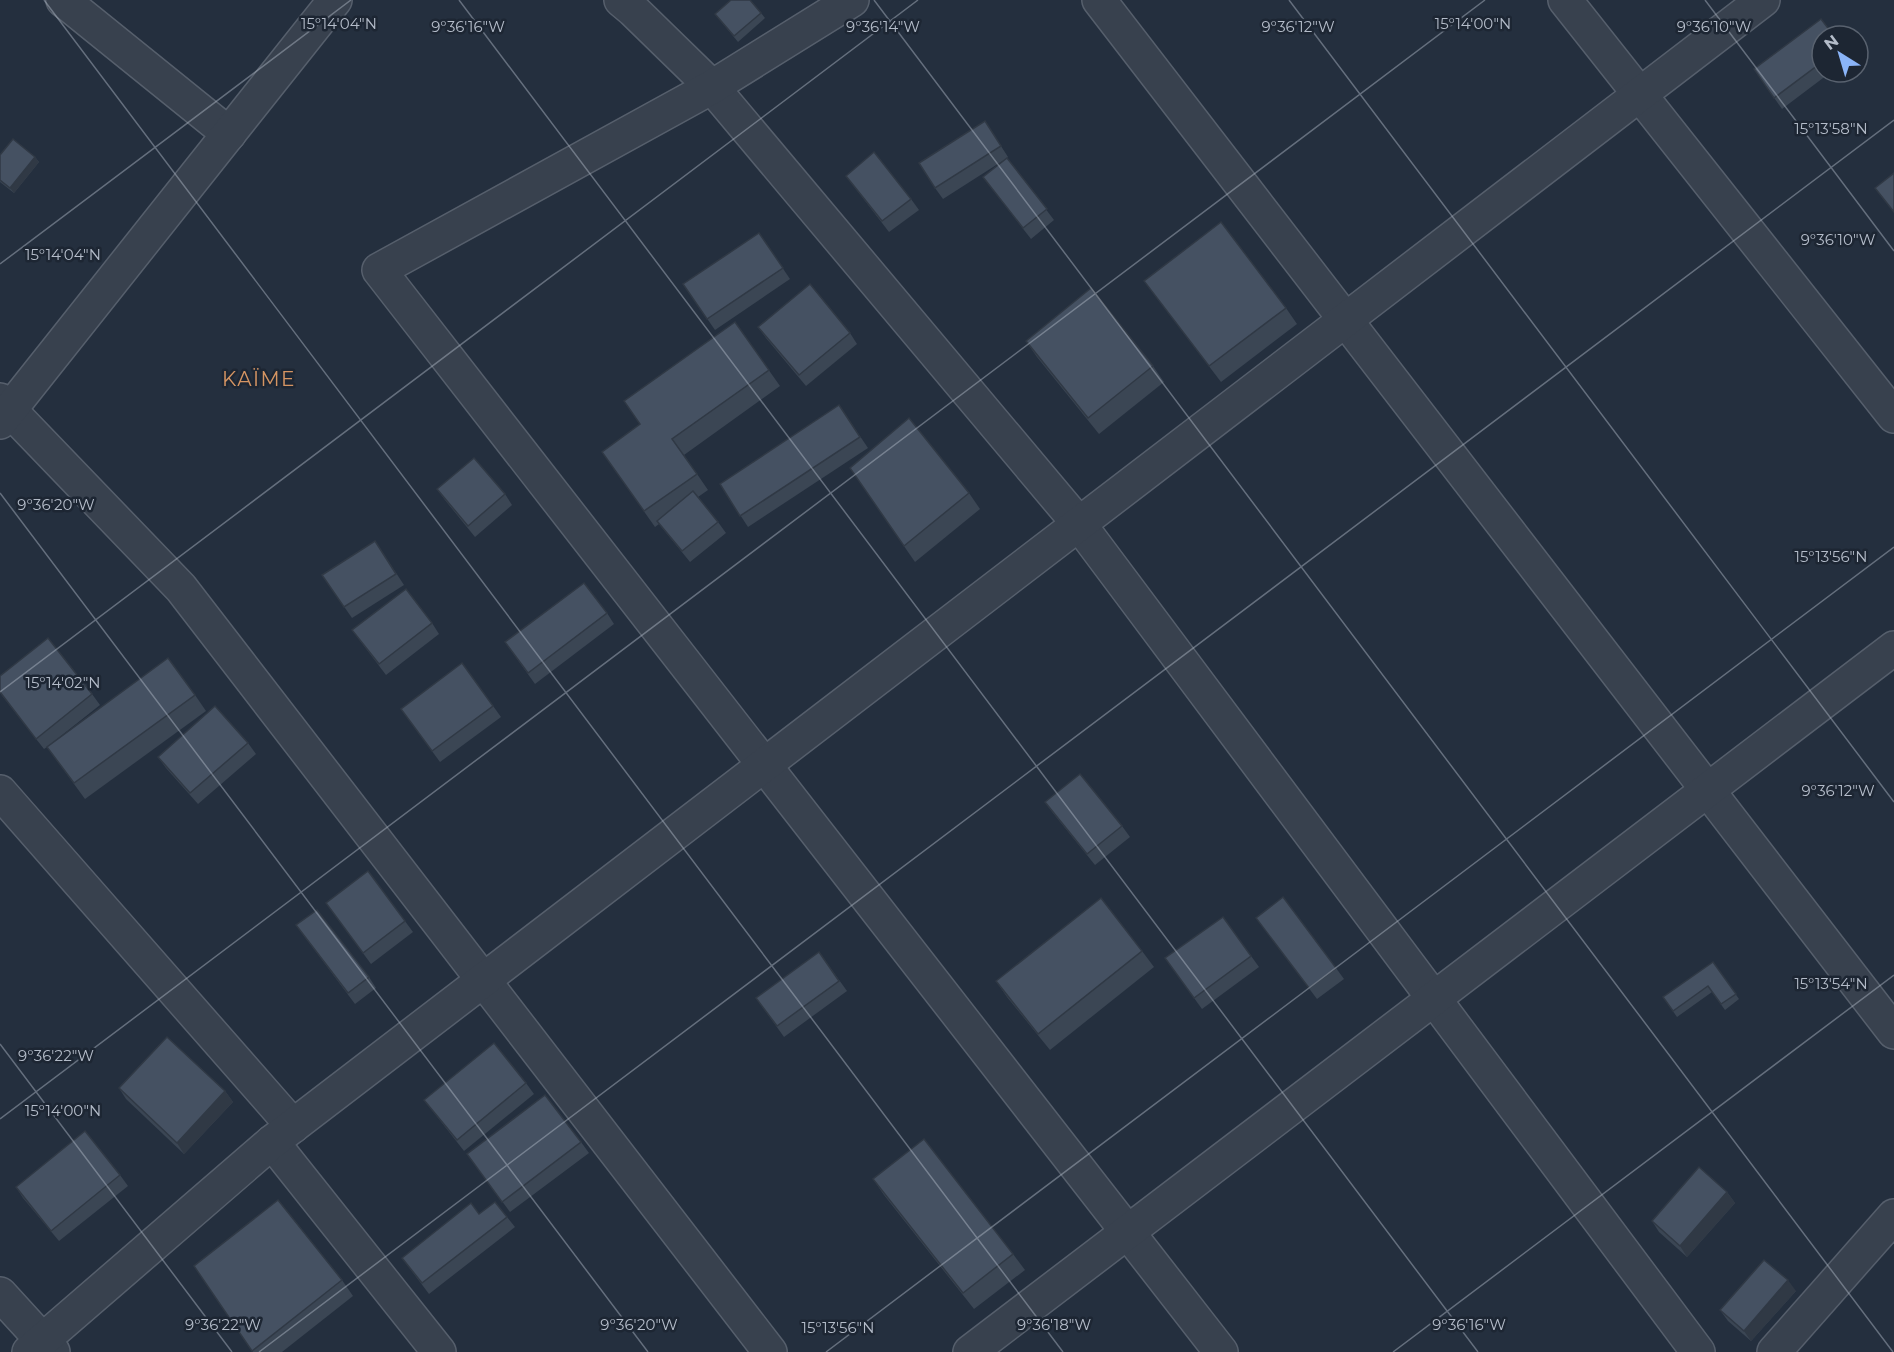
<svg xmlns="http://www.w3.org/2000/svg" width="1894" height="1352" viewBox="0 0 1894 1352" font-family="Montserrat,sans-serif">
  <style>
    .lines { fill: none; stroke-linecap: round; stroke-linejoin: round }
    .minor-casing { stroke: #565f6c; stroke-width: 36 }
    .minor { stroke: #38414e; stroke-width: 33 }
    .wall { fill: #3b4654 }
    .shaded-wall { fill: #303945 }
    .building { fill: #455162; stroke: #303945; stroke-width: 1.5 }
    .ticks { fill: none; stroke: #b4bcc9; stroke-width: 1.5; stroke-opacity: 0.45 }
    .labels { text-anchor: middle; stroke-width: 5; stroke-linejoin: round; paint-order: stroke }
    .quarter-label { font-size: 20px; letter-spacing: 1.5px; fill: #d59563; stroke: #1d2633 }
    .ticks-label { font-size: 15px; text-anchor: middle; fill: #b4bcc9; stroke: #1d2633; stroke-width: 5; stroke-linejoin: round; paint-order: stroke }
  </style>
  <rect width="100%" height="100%" fill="#242f3e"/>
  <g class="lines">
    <defs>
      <g id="minor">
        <polyline points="63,0 229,134"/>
        <polyline points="621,0 633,10 712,87 1079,524 1698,1352"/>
        <polyline points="852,0 712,87 379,270 1221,1352"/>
        <polyline points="1099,0 1894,1032"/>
        <polyline points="1565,0 1894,416"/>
        <polyline points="0,400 181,588 770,1352"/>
        <polyline points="0,422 335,0"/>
        <polyline points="0,792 293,1126"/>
        <polyline points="272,1142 439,1352"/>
        <polyline points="0,1294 53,1352"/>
        <polyline points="29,1352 272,1142 1763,0"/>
        <polyline points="970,1352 1894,648"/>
        <polyline points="1774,1352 1894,1216"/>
      </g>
    </defs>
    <use href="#minor" class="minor-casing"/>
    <use href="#minor" class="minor"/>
  </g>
  <g class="wall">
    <polygon points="761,13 765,18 738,42 715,14"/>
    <polygon points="1822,36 1822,72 1831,72 1782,109 1754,69"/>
    <polygon points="985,121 1008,157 1007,158 1054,220 1031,239 983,177 1004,160 943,199 935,188"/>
    <polygon points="0,155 35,157 39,162 14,193 0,182"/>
    <polygon points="846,176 911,199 919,210 889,232"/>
    <polygon points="759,233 790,279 715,330 683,284"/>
    <polygon points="1144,281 1286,308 1297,324 1221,382"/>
    <polygon points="735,322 780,386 684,455 708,490 698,497 718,522 726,533 690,562 659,524 655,527 602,452 640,424"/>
    <polygon points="758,327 850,333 857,344 806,386 766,338"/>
    <polygon points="1026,341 1153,366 1164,382 1099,434 1037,357"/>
    <polygon points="839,405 868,448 748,527 720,484"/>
    <polygon points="850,468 969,493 980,509 915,562"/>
    <polygon points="437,489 505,494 512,505 475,537 445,500"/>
    <polygon points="375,541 404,585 352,618 322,575"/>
    <polygon points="607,613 614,624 535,684 505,642"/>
    <polygon points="432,623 439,634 386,675 352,630"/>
    <polygon points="462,663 501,717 440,762 401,709"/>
    <polygon points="0,676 92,694 100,705 52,743 195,695 206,711 85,799 47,747 44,749 0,693"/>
    <polygon points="248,743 256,754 198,804 166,768 158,757"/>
    <polygon points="1045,802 1122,826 1130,837 1095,865 1053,813"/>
    <polygon points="368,871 413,932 371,964 326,903"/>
    <polygon points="1223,917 1259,967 1202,1009 1165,958"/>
    <polygon points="1256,918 1336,968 1344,979 1317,999"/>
    <polygon points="296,925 369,977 376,988 355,1004"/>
    <polygon points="1142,951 1154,967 1050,1050 1007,997 996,981"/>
    <polygon points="819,952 847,991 784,1037 756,998"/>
    <polygon points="1713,962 1739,999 1725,1010 1712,992 1677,1017 1663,997"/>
    <polygon points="526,1083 534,1094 464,1151 424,1100"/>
    <polygon points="119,1088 225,1091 233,1102 184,1154 126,1099"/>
    <polygon points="581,1142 589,1153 510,1212 467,1154"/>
    <polygon points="120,1175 128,1186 59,1241 23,1198 16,1187"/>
    <polygon points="873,1179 1013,1254 1025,1270 974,1309 884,1195"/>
    <polygon points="1727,1192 1735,1203 1687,1257 1659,1232 1652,1221"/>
    <polygon points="479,1214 507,1217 515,1227 429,1294 402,1258"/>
    <polygon points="194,1266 342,1280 353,1296 282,1352 253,1352"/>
    <polygon points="1796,1291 1751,1341 1728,1321 1720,1310"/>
  </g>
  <g class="shaded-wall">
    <polygon points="35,157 39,162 14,193 10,188"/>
    <polygon points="225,1091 233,1102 184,1154 177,1143"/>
    <polygon points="1727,1192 1735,1203 1687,1257 1680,1246"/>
    <polygon points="1788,1280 1796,1291 1751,1341 1744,1331"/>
  </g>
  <g class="building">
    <polygon points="731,0 750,0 761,13 734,36 715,14"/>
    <polygon points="1821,19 1834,36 1822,36 1822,62 1774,98 1754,69"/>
    <polygon points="985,121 1001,146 935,188 919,163"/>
    <polygon points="13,139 35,157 10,188 0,180 0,155"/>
    <polygon points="874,152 911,199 882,221 846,176"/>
    <polygon points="1007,158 1047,209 1023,228 983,177"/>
    <polygon points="1894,173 1894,212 1875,188"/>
    <polygon points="1221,222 1286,308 1209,366 1144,281"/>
    <polygon points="759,233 783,268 707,319 683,284"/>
    <polygon points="810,284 850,333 799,375 758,327"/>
    <polygon points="1091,288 1153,366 1088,418 1026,341"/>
    <polygon points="735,322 769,370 672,439 697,474 644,511 602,452 640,424 624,401"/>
    <polygon points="839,405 860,437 740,516 720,484"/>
    <polygon points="909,418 969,493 904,546 850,468"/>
    <polygon points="474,458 505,494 468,526 437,489"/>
    <polygon points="693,491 718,522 682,551 657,521"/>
    <polygon points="375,541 396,574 344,607 322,575"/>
    <polygon points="584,583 607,613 528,673 505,642"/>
    <polygon points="406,589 432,623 379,664 352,630"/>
    <polygon points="48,638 92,694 36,739 0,692 0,676"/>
    <polygon points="168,658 195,695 74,783 47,747"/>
    <polygon points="462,663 493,706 432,751 401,709"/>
    <polygon points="215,706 248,743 190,793 158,757"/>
    <polygon points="1080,774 1122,826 1087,854 1045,802"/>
    <polygon points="368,871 405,921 363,953 326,903"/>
    <polygon points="1283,897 1336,968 1309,988 1256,918"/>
    <polygon points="1101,898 1142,951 1038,1034 996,981"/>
    <polygon points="317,910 369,977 348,993 296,925"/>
    <polygon points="1223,917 1251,956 1194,998 1165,958"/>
    <polygon points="819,952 839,981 777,1026 756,998"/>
    <polygon points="1713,962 1736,994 1721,1004 1708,986 1673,1011 1663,997"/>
    <polygon points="167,1037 225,1091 177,1143 119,1088"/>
    <polygon points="494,1043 526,1083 457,1140 424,1100"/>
    <polygon points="545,1095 581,1142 502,1202 467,1154"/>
    <polygon points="85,1131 120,1175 51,1231 16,1187"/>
    <polygon points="924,1139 1013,1254 963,1293 873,1179"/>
    <polygon points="1699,1167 1727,1192 1680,1246 1652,1221"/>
    <polygon points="278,1200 342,1280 252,1351 194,1266"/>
    <polygon points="495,1202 507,1217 422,1283 402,1258 471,1203 479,1214"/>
    <polygon points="1764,1260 1788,1280 1744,1331 1720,1310"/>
  </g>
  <path class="ticks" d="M44,0l1019,1352M459,0l1019,1352M874,0l1019,1352M1289,0l605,802M1705,0l189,251M0,264l351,-264M0,493l648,859M0,692l918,-692M0,1044l232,308M0,1119l1485,-1119M259,1352l1635,-1232M826,1352l1068,-805M1393,1352l501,-377"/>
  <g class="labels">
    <g class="quarter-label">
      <text x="259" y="386">KAÏME</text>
    </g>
  </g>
  <g class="ticks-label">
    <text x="339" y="29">15°14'04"N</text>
    <text x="1473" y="29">15°14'00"N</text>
    <text x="468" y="32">9°36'16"W</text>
    <text x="883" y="32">9°36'14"W</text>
    <text x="1298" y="32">9°36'12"W</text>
    <text x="1714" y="32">9°36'10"W</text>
    <text x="1831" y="134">15°13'58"N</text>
    <text x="1838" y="245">9°36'10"W</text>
    <text x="63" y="260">15°14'04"N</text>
    <text x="56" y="510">9°36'20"W</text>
    <text x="1831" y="562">15°13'56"N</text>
    <text x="63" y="688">15°14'02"N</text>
    <text x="1838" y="796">9°36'12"W</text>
    <text x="1831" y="989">15°13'54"N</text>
    <text x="56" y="1061">9°36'22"W</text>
    <text x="63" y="1116">15°14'00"N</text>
    <text x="223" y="1330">9°36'22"W</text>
    <text x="639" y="1330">9°36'20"W</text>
    <text x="1054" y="1330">9°36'18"W</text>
    <text x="1469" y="1330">9°36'16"W</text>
    <text x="838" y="1333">15°13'56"N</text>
  </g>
  <g transform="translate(1840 54) rotate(323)"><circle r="28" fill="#1d2633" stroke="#59626f" stroke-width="1.5"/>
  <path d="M0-4.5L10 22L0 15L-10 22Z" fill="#8ab4f8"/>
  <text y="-9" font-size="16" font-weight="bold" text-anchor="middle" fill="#b4bcc9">N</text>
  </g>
</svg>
